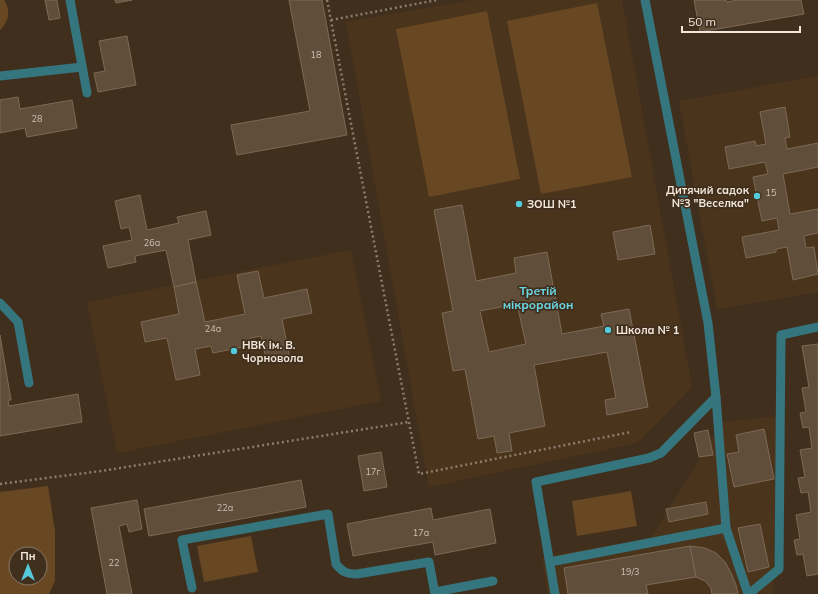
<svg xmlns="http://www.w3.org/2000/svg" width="818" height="594" viewBox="0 0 818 594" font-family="Mulish,sans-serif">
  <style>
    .built { fill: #4b341c }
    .green { fill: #684723; fill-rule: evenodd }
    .building { fill: #604d3a; stroke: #7d6955; fill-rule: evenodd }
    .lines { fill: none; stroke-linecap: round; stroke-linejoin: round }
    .path { stroke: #8c7d6e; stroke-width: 2.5; stroke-dasharray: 2 3; stroke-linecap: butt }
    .service { stroke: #35757e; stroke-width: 9 }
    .poi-dot { fill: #53cbdb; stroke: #412f1d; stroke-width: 1.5 }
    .labels { text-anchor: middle; stroke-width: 3.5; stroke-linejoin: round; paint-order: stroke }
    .number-label { font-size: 9px; fill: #cec0b4 }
    .poi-label { font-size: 11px; font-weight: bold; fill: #f3e7dc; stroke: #412f1d; text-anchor: start }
    .neighbourhood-label { font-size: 12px; font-weight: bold; fill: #6bd5e4; stroke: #412f1d }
  </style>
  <rect width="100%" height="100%" fill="#412f1d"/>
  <g class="built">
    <polygon points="471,0 622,0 692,387 637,443 429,487 346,22"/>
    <polygon points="818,76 818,292 717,309 679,101"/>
    <polygon points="351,250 381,401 117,453 87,302"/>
    <polygon points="777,416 773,594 548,594 542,557 651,538 723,422"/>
  </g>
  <g class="green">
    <path d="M0,0h4c7,10 5,22 -4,30z"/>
    <polygon points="597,3 632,177 541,194 507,21"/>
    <polygon points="487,11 520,179 429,197 396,29"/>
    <path d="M48,486l7,45v50l-6,13h-49v-102zM16,554h24v24h-24z"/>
    <polygon points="631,491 637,526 577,536 572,501"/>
    <polygon points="251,536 258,572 204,582 197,546"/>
  </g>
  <g class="building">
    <polygon points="45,0 57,0 60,18 49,20"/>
    <polygon points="115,0 132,0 116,3"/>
    <polygon points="289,0 322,0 347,135 237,155 231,125 310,111"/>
    <polygon points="694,0 726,0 727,2 737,0 801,0 804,14 700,32"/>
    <polygon points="127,36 136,85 98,92 94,73 105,71 99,41"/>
    <polygon points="18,97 20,109 72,100 77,128 27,137 25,128 0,133 0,100"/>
    <polygon points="785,107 790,137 785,138 787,149 818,143 818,167 783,174 790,214 818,209 818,233 804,236 806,248 814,247 818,274 793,280 787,247 776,249 776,252 746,258 742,237 779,230 777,218 762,221 753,177 768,174 765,162 729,169 725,147 755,141 756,146 766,144 760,112"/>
    <polygon points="140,195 147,230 179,223 177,217 206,211 211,235 188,240 196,282 174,287 166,250 135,256 136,262 108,268 103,246 132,240 129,227 121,229 115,201"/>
    <path d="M462,205l14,76 40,-8 -2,-15 33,-6 15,82 42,-8 -3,-12 28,-5 19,98 -41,8 -2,-15 11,-2 -9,-46 -73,13 11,61 -36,7 3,18 -15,2 -3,-17 -16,3 -13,-70 -12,2 -11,-58 11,-2 -19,-101zM517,304l9,40 -37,8 -9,-41z"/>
    <polygon points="650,225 655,254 618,260 613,232"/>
    <polygon points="258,271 264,298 307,289 312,313 282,319 290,359 267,363 261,336 250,338 252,345 213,353 211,346 195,349 200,375 176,380 167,338 145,342 141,322 179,314 174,287 196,282 205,322 245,314 237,275"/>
    <polygon points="0,335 11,400 8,400 9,406 78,394 82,422 0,436"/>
    <polygon points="818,344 818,574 807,576 803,554 797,555 794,540 800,539 796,515 811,512 808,492 801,493 798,478 805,477 800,450 812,448 809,427 803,428 800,413 806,412 802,388 809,387 802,346"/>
    <polygon points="764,429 774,479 734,487 727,454 739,452 736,435"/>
    <polygon points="708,430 713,455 699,457 694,433"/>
    <polygon points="381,452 387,487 364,491 358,456"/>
    <polygon points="301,480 306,507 149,536 144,509"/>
    <polygon points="137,500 142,529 129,532 127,524 119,526 132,594 107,594 91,508"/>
    <polygon points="706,502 708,514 669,522 666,509"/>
    <polygon points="431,508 433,520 490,509 496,543 435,555 433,542 353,556 347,524"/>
    <polygon points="760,524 769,567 748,572 738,528"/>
    <polygon points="690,546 696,577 646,585 648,594 568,594 564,568"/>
    <polygon points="690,546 705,548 716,553 725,562 731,573 736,585 738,594 712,594 711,588 705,581 696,577"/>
  </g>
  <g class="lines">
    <g class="path">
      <polyline points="327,0 419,474 631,432"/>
      <polyline points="331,20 437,0"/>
      <polyline points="0,484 101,471 409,422"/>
    </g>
    <g class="service">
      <polyline points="70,0 87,93"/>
      <polyline points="645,0 708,323 716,397 726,528 748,594"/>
      <polyline points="0,76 82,67"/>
      <polyline points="0,303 18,322 29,383"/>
      <polyline points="550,562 726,528"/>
      <path d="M192,588l-10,-48 146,-26 8,50c6,8 11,10 21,10l72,-12 6,32"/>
      <polyline points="435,592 493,581"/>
      <polyline points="555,594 536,482 649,458 661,453 716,397"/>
      <polyline points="749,594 779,569 781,335 818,327"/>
    </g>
  </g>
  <g class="poi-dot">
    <circle cx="757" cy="196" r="4"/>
    <circle cx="519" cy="204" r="4"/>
    <circle cx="608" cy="330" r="4"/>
    <circle cx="234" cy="351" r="4"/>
  </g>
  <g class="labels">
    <g class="number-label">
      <text x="316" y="58">18</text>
      <text x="37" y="122">28</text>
      <text x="771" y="196">15</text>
      <text x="152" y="246">26а</text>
      <text x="213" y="332">24а</text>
      <text x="373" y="475">17г</text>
      <text x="225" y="511">22а</text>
      <text x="421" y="536">17а</text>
      <text x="114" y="566">22</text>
      <text x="630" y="575">19/3</text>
    </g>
    <g class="poi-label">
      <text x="749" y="194" text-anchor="end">Дитячий садок<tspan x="749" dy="13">№3 "Веселка"</tspan></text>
      <text x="527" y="208">ЗОШ №1</text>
      <text x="616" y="334">Школа № 1</text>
      <text x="242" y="349">НВК ім. В.<tspan x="242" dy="13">Чорновола</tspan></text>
    </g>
    <g class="neighbourhood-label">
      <text x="538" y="295">Третій<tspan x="538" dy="14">мікрорайон</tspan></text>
    </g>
  </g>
  <g transform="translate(28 566)"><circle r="19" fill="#412f1d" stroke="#887969"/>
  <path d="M0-3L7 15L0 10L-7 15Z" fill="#53cbdb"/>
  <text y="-6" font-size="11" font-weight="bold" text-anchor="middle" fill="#f3e7dc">Пн</text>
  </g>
  <path d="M682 26v6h118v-6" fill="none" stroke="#f3e7dc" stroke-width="2"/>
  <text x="688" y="26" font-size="12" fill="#f3e7dc" stroke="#412f1d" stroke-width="3" paint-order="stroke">50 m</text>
</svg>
